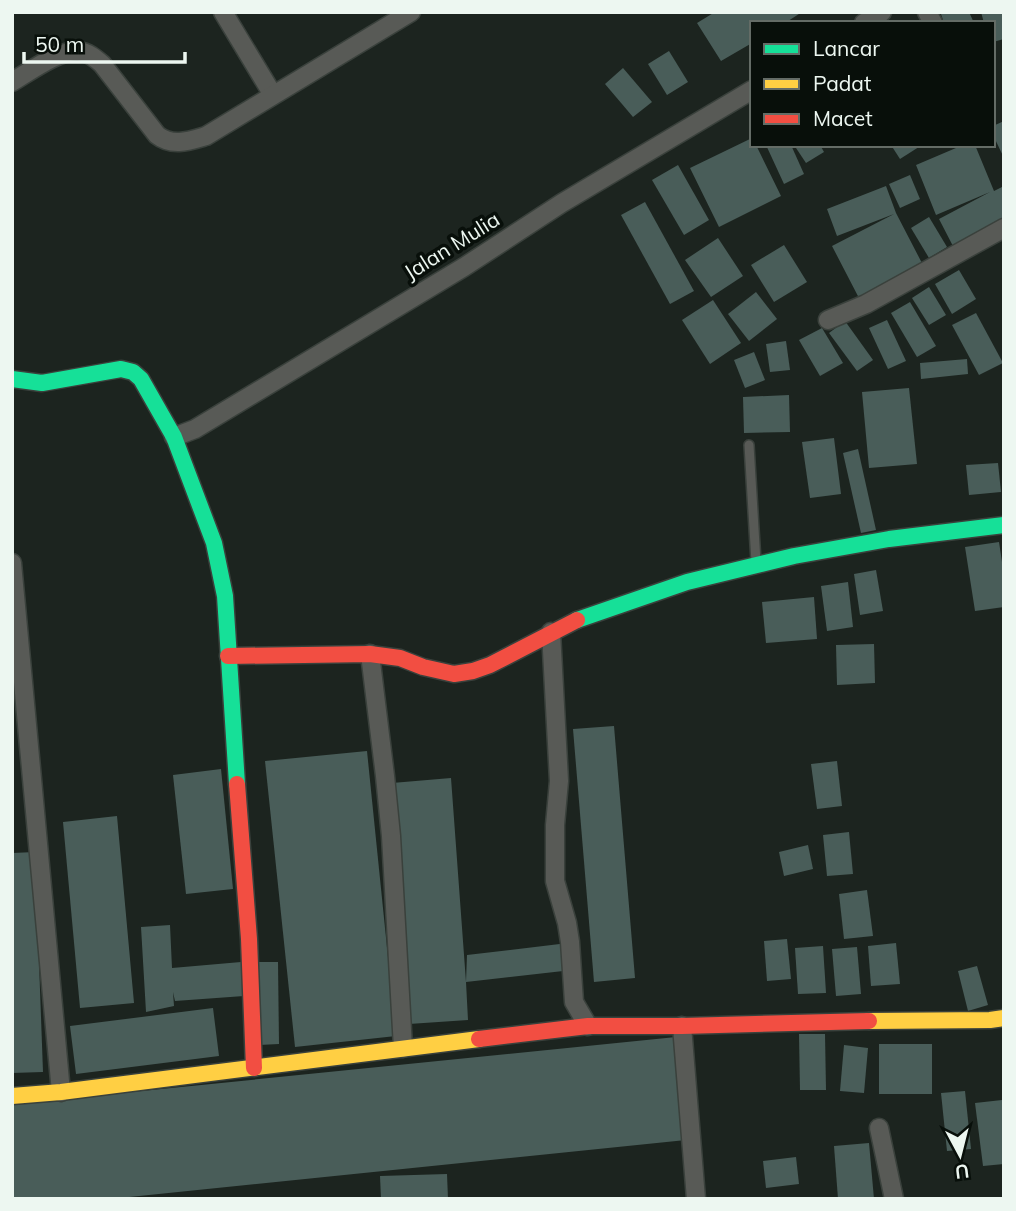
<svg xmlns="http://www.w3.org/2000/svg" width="1016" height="1211" viewBox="0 0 1016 1211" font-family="Mulish,sans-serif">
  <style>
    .building { fill: #495d59 }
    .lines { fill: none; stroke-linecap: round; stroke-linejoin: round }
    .lane-casing { stroke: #3a413c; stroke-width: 12 }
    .street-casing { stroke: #3a413c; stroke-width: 21 }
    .fast-casing { stroke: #3a413c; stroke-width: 19 }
    .slow-casing { stroke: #3a413c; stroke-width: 19 }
    .jam-casing { stroke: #3a413c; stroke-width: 19 }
    .lane { stroke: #585a56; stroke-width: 9 }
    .street { stroke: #585a56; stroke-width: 18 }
    .fast { stroke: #16e098; stroke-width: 16 }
    .slow { stroke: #ffcf43; stroke-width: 16 }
    .jam { stroke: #f24e42; stroke-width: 16 }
    .labels { text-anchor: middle; stroke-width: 7; stroke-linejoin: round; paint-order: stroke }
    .street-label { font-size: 21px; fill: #edf7f1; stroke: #080f0a }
  </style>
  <rect width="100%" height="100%" fill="#1c241f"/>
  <g class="building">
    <polygon points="715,12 802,12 785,23 752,23 752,43 721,61 697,23"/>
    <polygon points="945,12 969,12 974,23 944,23 941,14"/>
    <polygon points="981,12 1004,12 1004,39 993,42 993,23 984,23"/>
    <polygon points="669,51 688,82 667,95 648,64"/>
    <polygon points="623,68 652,102 633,117 605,84"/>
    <polygon points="1004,121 1004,158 993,135 993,126"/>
    <polygon points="752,138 752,145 756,145 781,196 719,227 690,168"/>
    <polygon points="766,145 791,145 804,174 784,184"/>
    <polygon points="794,145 820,145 824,152 806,163"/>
    <polygon points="891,145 922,145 900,159"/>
    <polygon points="963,145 975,145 994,191 1004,186 1004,224 955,250 939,219 990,192 936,215 916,165"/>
    <polygon points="678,165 709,220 684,235 652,180"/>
    <polygon points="910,175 920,199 900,208 889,184"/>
    <polygon points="886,186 896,213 924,267 860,300 832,246 894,214 837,236 827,209"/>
    <polygon points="645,202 694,291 670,304 621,215"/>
    <polygon points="929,217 947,247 929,258 911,228"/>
    <polygon points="718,238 743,276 711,297 685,260"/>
    <polygon points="784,245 807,282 774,302 751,265"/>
    <polygon points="959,270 976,299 952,314 935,284"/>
    <polygon points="929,287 946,315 929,325 912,298"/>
    <polygon points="756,292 777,319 749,341 728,314"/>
    <polygon points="713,300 741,343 710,364 682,320"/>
    <polygon points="910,302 936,346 917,357 891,313"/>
    <polygon points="976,313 1003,363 979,375 952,325"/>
    <polygon points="887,320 906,361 888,369 869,328"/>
    <polygon points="845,321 873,360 857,371 829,333"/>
    <polygon points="822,328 843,363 820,376 799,340"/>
    <polygon points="786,341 790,370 770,372 766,344"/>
    <polygon points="754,352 765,380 745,388 734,360"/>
    <polygon points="967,359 968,374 921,379 920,363"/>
    <polygon points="909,388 917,464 869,468 862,392"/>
    <polygon points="789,395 790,432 744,433 743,397"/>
    <polygon points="834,438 841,494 810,498 802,442"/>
    <polygon points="858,449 876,530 861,533 843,453"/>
    <polygon points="998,463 1001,492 969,495 966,465"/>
    <polygon points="999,542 1004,575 1004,607 975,611 965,547"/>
    <polygon points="876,570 883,611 860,615 854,574"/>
    <polygon points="848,582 853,627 827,631 821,586"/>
    <polygon points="814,597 817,639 766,643 762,602"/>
    <polygon points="874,644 875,683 837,685 836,645"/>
    <polygon points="614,726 635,978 594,982 573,729"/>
    <polygon points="367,751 396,1036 295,1047 265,761"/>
    <polygon points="837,761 842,806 817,809 811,764"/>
    <polygon points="221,769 233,889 186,894 173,775"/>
    <polygon points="451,778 466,982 467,955 568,943 572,970 466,982 468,1020 409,1024 392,783"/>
    <polygon points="117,816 134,1003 80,1008 63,822"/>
    <polygon points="849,832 853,874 827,876 823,835"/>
    <polygon points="808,845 813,869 784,876 779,852"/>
    <polygon points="35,852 43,1072 12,1073 12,853"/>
    <polygon points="867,890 873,936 844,939 839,894"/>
    <polygon points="170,925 172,968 241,962 244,996 175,1001 173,992 174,1006 146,1012 141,927"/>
    <polygon points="787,939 791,979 767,981 764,941"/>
    <polygon points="896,943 900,984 871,986 868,946"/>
    <polygon points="823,946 826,993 798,994 795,948"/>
    <polygon points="857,947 861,994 836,996 832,949"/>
    <polygon points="258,962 278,962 279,1044 259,1045"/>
    <polygon points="977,966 988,1005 968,1011 958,971"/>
    <polygon points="213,1008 219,1056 76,1074 70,1026"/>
    <polygon points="799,1034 825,1034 826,1090 800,1090"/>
    <polygon points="676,1037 686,1140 110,1199 12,1199 12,1104"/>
    <rect x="879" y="1044" width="53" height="50"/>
    <polygon points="844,1045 868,1048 864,1093 840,1091"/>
    <polygon points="965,1091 971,1149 947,1151 941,1093"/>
    <polygon points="1002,1100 1004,1119 1004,1164 983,1166 975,1103"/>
    <polygon points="869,1143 874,1199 838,1199 834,1146"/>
    <polygon points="796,1157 799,1184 766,1188 763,1161"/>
    <polygon points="447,1174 448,1199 381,1199 380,1176"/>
  </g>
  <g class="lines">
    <defs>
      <polyline id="lane" points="749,445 756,562"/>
      <g id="street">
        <polyline points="223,12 273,95"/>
        <polyline points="927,12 933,23"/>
        <polyline points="864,23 882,12"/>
        <path d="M12,82c17,-10 47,-32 66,-31 10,1 17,7 24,13l55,71c15,12 32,6 49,1l205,-124"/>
        <polyline points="828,320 866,304 1004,228"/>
        <polyline points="174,437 195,429 464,267 562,203 752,90"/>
        <polyline points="12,563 61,1092"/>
        <polyline points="551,632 559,781 555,825 555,881 567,923 570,942 574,1002 588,1026"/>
        <polyline points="370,654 385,776 391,836 403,1048"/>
        <polyline points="682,1026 696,1199"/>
        <polyline points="879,1128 894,1199"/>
      </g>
      <g id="fast">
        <polyline points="12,379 42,383 121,369 133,372 141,379 174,437 214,543 225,596 237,784"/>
        <polyline points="577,620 687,582 794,556 889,539 1004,525"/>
      </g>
      <g id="slow">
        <polyline points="869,1021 990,1020 1004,1018"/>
        <polyline points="12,1096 61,1092 479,1039"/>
      </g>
      <g id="jam">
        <polyline points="228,656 370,654 400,658 423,667 454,674 473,671 490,665 577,620"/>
        <polyline points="237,784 249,939 254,1068"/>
        <polyline points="479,1039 588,1026 682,1026 869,1021"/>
      </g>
    </defs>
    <use href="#lane" class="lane-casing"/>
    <use href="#street" class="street-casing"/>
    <use href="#fast" class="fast-casing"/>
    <use href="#slow" class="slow-casing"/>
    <use href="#jam" class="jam-casing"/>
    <use href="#lane" class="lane"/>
    <use href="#street" class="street"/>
    <use href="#fast" class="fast"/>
    <use href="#slow" class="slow"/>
    <use href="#jam" class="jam"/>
  </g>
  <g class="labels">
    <g class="street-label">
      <text transform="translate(452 246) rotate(-32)" y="7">Jalan Mulia</text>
    </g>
  </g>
  <rect width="1016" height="1211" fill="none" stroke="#edf7f1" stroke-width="28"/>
  <rect x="750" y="21" width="245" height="126" fill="#080f0a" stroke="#646c66" stroke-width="2"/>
  <rect x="764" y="44" width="35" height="10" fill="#16e098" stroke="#646c66" stroke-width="2"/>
  <text x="813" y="56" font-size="21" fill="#edf7f1">Lancar</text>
  <rect x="764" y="79" width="35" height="10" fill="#ffcf43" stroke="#646c66" stroke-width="2"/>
  <text x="813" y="91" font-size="21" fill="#edf7f1">Padat</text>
  <rect x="764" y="114" width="35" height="10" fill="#f24e42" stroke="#646c66" stroke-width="2"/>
  <text x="813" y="126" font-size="21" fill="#edf7f1">Macet</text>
  <g transform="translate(960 1155) rotate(173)" stroke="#080f0a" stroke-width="5" paint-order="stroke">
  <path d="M0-5L12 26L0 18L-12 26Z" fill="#edf7f1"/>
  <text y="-10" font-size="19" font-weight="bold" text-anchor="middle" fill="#edf7f1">U</text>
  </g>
  <path d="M24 52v10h161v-10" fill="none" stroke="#edf7f1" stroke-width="3.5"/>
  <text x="35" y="52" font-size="21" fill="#edf7f1" stroke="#080f0a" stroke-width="5" paint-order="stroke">50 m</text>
</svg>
